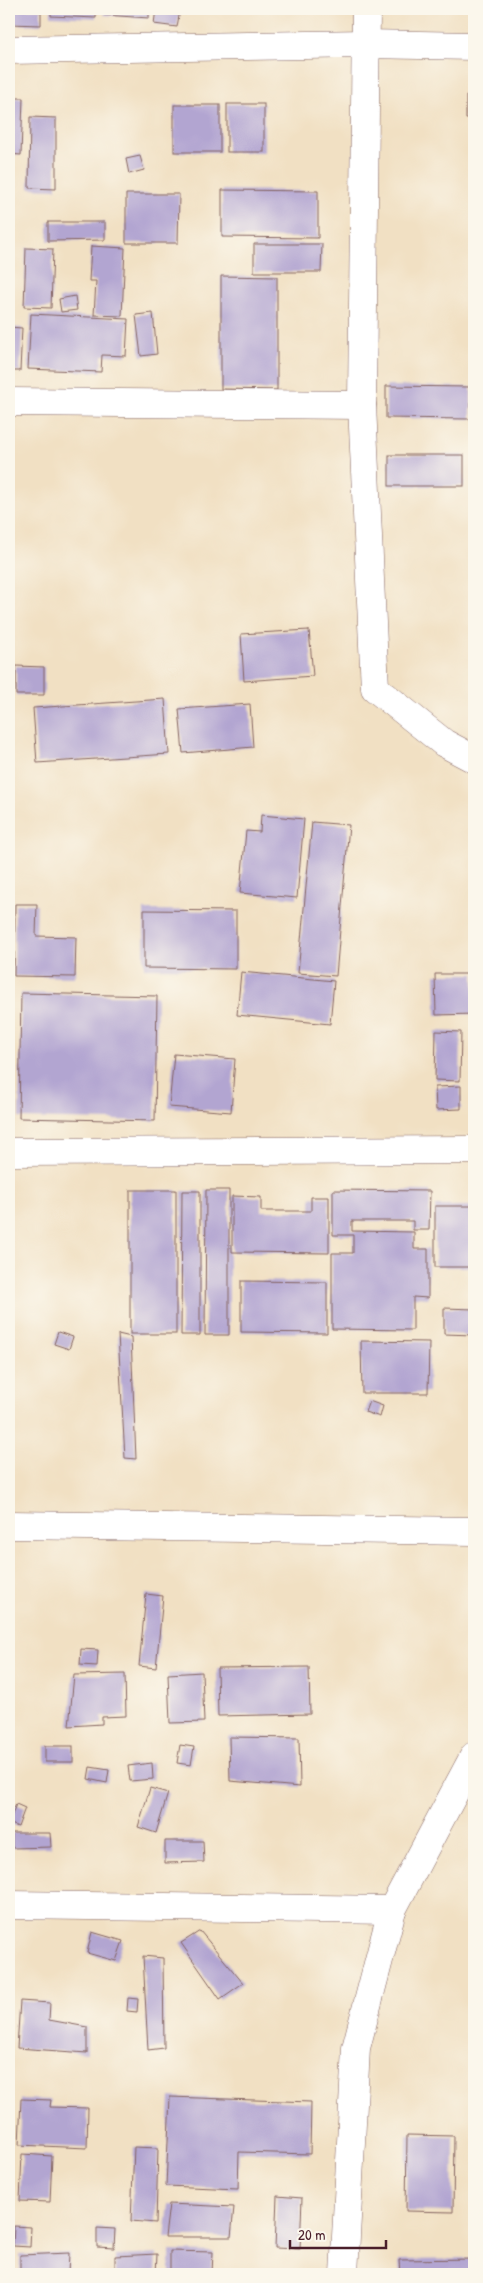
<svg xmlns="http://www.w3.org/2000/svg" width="483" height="2283" viewBox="0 0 483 2283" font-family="'Patrick Hand',sans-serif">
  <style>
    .building { fill: #b2a5d1 }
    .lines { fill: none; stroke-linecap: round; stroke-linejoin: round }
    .street-casing { stroke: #846360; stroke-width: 29 }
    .street { stroke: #fff; stroke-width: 28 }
  </style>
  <rect width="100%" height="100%" fill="#fbf7ec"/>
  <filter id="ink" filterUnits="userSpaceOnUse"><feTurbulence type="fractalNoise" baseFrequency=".02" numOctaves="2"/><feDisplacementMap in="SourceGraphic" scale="10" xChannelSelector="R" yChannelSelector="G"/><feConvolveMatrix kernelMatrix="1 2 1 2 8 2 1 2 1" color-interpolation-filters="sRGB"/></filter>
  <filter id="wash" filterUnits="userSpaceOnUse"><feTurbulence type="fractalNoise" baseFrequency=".0096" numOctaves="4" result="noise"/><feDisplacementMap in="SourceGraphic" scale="20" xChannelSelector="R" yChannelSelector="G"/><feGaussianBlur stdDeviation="1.12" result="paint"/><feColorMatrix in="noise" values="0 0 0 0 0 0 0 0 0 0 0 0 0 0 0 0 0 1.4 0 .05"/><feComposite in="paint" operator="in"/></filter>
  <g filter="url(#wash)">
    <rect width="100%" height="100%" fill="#f1e0c3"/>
    <g id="blocks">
      <g class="building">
        <polygon points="9,9 41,9 41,25 9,24"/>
        <polygon points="51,9 96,9 96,18 51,16"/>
        <polygon points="104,9 149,9 149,18 104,15"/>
        <polygon points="156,9 180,10 177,27 154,24"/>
        <polygon points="466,96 474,97 474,119 466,119"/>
        <polygon points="9,98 23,98 21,155 9,154"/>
        <rect x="227" y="104" width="37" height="48"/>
        <rect x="174" y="105" width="46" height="47"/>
        <polygon points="30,117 56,118 56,189 29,188"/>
        <polygon points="140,156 144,170 129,174 126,159"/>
        <polygon points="222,190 318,191 318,238 222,237"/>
        <polygon points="126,194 179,194 178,243 126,243"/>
        <polygon points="48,222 105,222 105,240 48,241"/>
        <polygon points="254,244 322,244 321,272 254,272"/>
        <polygon points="91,246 125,248 122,316 94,315 96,281 89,281"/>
        <polygon points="26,248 53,249 51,308 24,307"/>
        <polygon points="221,276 277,277 277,390 221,389"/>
        <polygon points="75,296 77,310 61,312 59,299"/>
        <polygon points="153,313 157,354 141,356 136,315"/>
        <polygon points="31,314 128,319 126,356 102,355 101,372 28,369"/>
        <polygon points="9,327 22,328 20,371 9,371"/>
        <polygon points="386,386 471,387 471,419 386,418"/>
        <rect x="389" y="455" width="75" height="31"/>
        <polygon points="309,630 313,676 244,681 241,634"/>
        <polygon points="16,666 44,667 44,695 16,695"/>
        <polygon points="165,699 169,754 37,763 33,708"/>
        <polygon points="250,704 253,747 183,753 179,709"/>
        <polygon points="261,815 304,819 297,898 240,893 246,831 260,832"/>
        <polygon points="312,822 349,825 336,976 298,973"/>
        <polygon points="15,904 37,904 36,936 76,937 75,977 14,976"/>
        <polygon points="144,910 236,911 236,969 144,968"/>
        <polygon points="241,972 334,981 330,1024 237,1015"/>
        <polygon points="435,974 474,974 474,1014 436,1015"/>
        <polygon points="21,993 157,996 155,1121 19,1118"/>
        <polygon points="436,1031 461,1032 460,1081 435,1080"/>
        <polygon points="174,1054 235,1059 231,1112 169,1107"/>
        <polygon points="461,1086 461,1109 436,1110 435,1087"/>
        <rect x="130" y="1190" width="46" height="144"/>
        <polygon points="206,1190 229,1190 229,1335 205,1335"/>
        <polygon points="333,1190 430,1191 429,1230 413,1230 413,1221 352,1221 352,1231 414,1232 414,1249 428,1249 428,1298 413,1297 413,1330 332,1329 332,1253 353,1253 353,1235 333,1235"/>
        <polygon points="182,1191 200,1191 200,1335 181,1335"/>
        <polygon points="232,1196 261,1197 261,1211 311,1211 311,1197 329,1197 329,1253 232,1252"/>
        <rect x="435" y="1206" width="39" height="61"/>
        <polygon points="241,1281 327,1282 327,1333 241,1332"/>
        <polygon points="444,1308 474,1309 474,1335 444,1334"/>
        <polygon points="58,1332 73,1337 69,1349 54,1344"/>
        <polygon points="118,1334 131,1337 136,1459 125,1458"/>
        <polygon points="361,1341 429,1342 428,1393 362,1393"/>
        <polygon points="369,1401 383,1406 380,1417 365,1412"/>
        <polygon points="146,1594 163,1596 156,1668 139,1666"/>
        <polygon points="81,1649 98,1650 97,1666 80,1665"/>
        <polygon points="309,1667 310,1714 218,1716 217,1668"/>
        <polygon points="202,1672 204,1722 170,1723 168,1674"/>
        <polygon points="125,1674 126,1716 102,1717 102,1724 69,1726 74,1675"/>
        <polygon points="229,1737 299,1738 300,1787 230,1781"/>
        <polygon points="180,1745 194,1747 191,1765 177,1763"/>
        <rect x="45" y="1746" width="28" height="16"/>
        <polygon points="152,1763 153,1779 130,1781 128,1766"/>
        <polygon points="90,1767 109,1770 107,1783 88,1779"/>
        <polygon points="150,1788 168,1793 156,1833 138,1827"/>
        <polygon points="16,1804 25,1808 18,1827 9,1823"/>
        <polygon points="12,1833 50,1833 51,1847 12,1848"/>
        <polygon points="165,1841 203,1841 204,1862 165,1863"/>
        <polygon points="200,1931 243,1983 220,1999 181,1943"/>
        <polygon points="92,1932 123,1941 116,1961 87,1953"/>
        <polygon points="143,1956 163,1958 164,2048 148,2050"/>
        <polygon points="128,1998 138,1999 137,2012 127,2011"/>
        <polygon points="20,2001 50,2003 49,2020 87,2027 87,2053 17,2048"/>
        <polygon points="170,2097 311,2102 310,2154 239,2152 238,2189 166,2186"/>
        <polygon points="21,2099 51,2100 50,2107 88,2108 87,2148 19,2145"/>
        <polygon points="407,2135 454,2136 453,2212 406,2211"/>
        <polygon points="134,2147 158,2148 156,2223 131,2221"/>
        <polygon points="22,2154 52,2156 50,2202 20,2201"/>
        <polygon points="277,2196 302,2198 300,2249 275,2248"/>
        <polygon points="169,2204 234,2207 231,2237 165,2237"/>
        <polygon points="14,2226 31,2227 30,2247 13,2246"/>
        <polygon points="97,2228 115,2229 114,2248 97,2247"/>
        <polygon points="170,2251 213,2252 212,2274 170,2274"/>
        <polygon points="69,2253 68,2274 20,2274 20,2255"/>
        <polygon points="157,2254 156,2274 115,2274 115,2256"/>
        <polygon points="474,2259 474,2274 400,2274 399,2260"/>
      </g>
    </g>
  </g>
  <g filter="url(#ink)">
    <use href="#blocks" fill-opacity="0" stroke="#846360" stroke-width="1"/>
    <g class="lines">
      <defs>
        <g id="street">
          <polyline points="366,9 362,405 375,688 444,743 474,759"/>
          <polyline points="9,50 365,44 474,46"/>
          <polyline points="9,402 362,405"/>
          <polyline points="9,1152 474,1150"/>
          <polyline points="9,1525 474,1531"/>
          <polyline points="9,1905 392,1910"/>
          <polyline points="344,2274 356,2048 392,1910 474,1756"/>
        </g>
      </defs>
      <use href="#street" class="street-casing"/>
      <use href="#street" class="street"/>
    </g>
  </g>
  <rect width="483" height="2283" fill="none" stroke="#fbf7ec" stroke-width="30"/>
  <path d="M290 2240v8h96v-8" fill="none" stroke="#4a1f2b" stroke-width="2.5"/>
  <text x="298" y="2240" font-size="15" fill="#4a1f2b" stroke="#fbf7ec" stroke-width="4" paint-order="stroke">20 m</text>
</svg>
